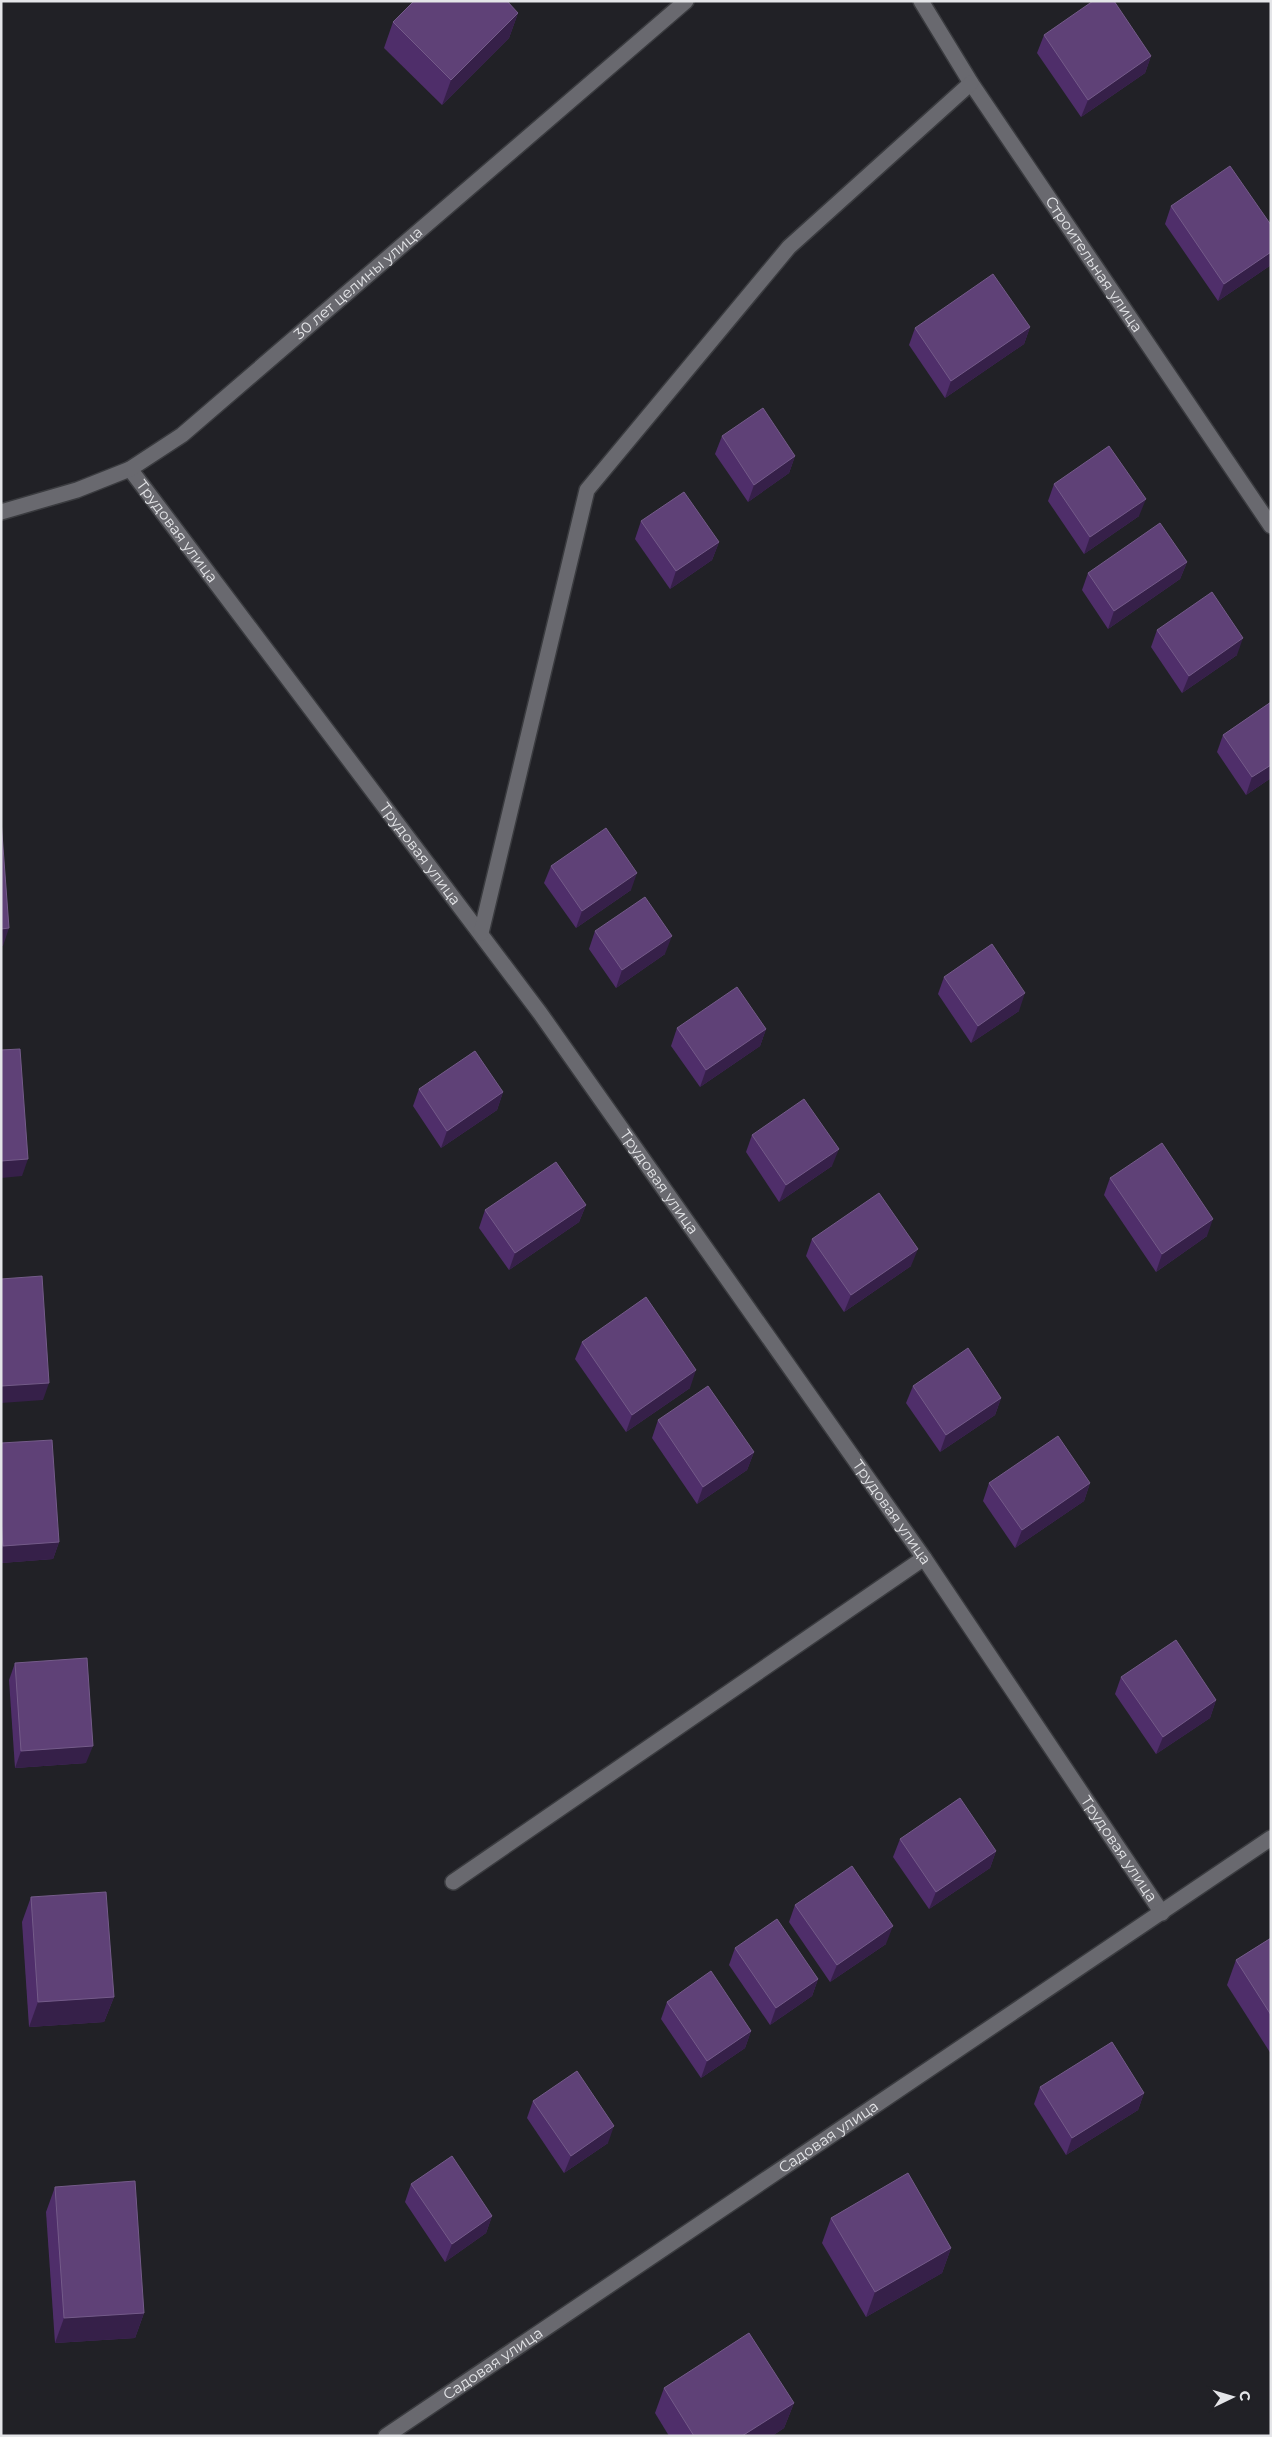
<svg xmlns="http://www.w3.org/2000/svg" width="1272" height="2437" viewBox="0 0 1272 2437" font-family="Montserrat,sans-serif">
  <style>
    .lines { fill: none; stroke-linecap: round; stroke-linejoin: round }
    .minor-casing { stroke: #3a3b3f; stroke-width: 18 }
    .minor { stroke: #69696f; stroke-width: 15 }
    .wall { fill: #4f2e6a }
    .shaded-wall { fill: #362049 }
    .building { fill: #5f4177; stroke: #745b89 }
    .labels { text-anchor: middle; stroke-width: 4.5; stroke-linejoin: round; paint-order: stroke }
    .street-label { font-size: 15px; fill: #e4e5e8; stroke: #212126 }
  </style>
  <rect width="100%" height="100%" fill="#212126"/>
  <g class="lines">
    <defs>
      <g id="minor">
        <path id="s1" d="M921,1l50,82 300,443"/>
        <path id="s2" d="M130,469l410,544 384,545 238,355"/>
        <path id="s3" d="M1,512l76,-22 53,-21 52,-34 504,-434"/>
        <polyline points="481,933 587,490 789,247 971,83"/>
        <polyline points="453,1882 924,1558"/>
        <path id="s4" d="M386,2436l885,-598"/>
      </g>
    </defs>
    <use href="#minor" class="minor-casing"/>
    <use href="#minor" class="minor"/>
  </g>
  <g class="wall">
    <polygon points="518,13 509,38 442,105 384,48 393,22"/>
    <polygon points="1044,35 1151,56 1145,73 1081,117 1037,53"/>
    <polygon points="1171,206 1271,225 1271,265 1218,301 1165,224"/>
    <polygon points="1030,327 1024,344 945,398 909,345 915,328"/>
    <polygon points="722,436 795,456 789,473 748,502 715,454"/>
    <polygon points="1054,484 1139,516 1084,554 1048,501"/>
    <polygon points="641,521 719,542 712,560 670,589 635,539"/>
    <polygon points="1187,562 1180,579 1108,629 1082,590 1088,573"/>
    <polygon points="1157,630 1237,655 1182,693 1151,647"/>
    <polygon points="1271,702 1271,778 1246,795 1217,752 1223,735"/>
    <polygon points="551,866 631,890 576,928 544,883"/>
    <polygon points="595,931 665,954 616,988 589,949"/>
    <polygon points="944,977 1019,1011 971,1043 938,994"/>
    <polygon points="677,1028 766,1029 760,1046 700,1087 671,1046"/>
    <polygon points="419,1089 503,1092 497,1110 441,1148 413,1106"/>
    <polygon points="752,1135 832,1166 779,1202 746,1152"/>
    <polygon points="1110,1178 1207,1236 1156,1272 1104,1195"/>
    <polygon points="586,1205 579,1222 509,1270 479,1228 485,1210"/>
    <polygon points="812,1239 911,1266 844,1312 806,1256"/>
    <polygon points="582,1342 690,1388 626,1432 575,1359"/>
    <polygon points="913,1386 1001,1398 995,1415 940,1452 906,1403"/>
    <polygon points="658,1420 754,1452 747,1470 697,1504 652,1438"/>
    <polygon points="1,1443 59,1542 53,1559 1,1563"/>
    <polygon points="989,1483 1090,1483 1084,1501 1015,1548 983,1501"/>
    <polygon points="15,1663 86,1763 15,1768 9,1680"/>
    <polygon points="1121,1677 1216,1700 1210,1718 1156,1754 1115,1694"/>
    <polygon points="900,1839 996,1851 990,1868 929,1909 893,1857"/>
    <polygon points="31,1897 114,1997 104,2022 29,2027 22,1922"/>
    <polygon points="795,1905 886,1944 830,1982 789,1922"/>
    <polygon points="1271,1938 1271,2054 1227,1985 1236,1960"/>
    <polygon points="735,1948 818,1979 812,1996 770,2025 729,1965"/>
    <polygon points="667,2002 751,2031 745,2048 701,2078 661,2019"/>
    <polygon points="1040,2087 1144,2093 1138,2110 1066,2155 1034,2104"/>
    <polygon points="533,2101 608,2143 564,2173 527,2118"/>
    <polygon points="411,2184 492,2216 486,2233 445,2262 405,2202"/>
    <polygon points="55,2187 144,2313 135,2338 55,2343 46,2212"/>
    <polygon points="831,2218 951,2248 942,2273 866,2317 822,2243"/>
    <polygon points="664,2388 794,2403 784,2428 772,2436 669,2436 655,2413"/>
  </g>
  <g class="shaded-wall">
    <polygon points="518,13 509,38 442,105 451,80"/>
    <polygon points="1151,56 1145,73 1081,117 1088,100"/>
    <polygon points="1271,252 1271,265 1218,301 1224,284"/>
    <polygon points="1030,327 1024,344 945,398 951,381"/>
    <polygon points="795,456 789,473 748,502 754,485"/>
    <polygon points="1146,499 1139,516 1084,554 1090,537"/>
    <polygon points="719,542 712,560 670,589 676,571"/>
    <polygon points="1187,562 1180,579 1108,629 1114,611"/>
    <polygon points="1243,638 1237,655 1182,693 1189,676"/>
    <polygon points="1271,765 1271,778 1246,795 1252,777"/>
    <polygon points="637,873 631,890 576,928 582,911"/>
    <polygon points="9,928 3,946 1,946 1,929"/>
    <polygon points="672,936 665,954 616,988 622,970"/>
    <polygon points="1025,993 1019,1011 971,1043 978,1026"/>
    <polygon points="766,1029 760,1046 700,1087 706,1070"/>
    <polygon points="503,1092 497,1110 441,1148 447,1131"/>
    <polygon points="839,1149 832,1166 779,1202 786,1185"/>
    <polygon points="28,1159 22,1176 1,1178 1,1161"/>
    <polygon points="586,1205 579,1222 509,1270 515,1253"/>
    <polygon points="1213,1219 1207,1236 1156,1272 1162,1254"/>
    <polygon points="918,1249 911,1266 844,1312 851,1295"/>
    <polygon points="696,1370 690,1388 626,1432 632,1415"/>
    <polygon points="49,1383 43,1400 1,1403 1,1386"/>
    <polygon points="1001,1398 995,1415 940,1452 946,1435"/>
    <polygon points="754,1452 747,1470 697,1504 703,1487"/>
    <polygon points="1090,1483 1084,1501 1015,1548 1022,1530"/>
    <polygon points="59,1542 53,1559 1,1563 1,1551 3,1546"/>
    <polygon points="1216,1700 1210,1718 1156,1754 1163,1737"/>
    <polygon points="93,1746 86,1763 15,1768 21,1751"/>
    <polygon points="996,1851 990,1868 929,1909 936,1892"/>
    <polygon points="893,1926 886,1944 830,1982 837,1965"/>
    <polygon points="818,1979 812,1996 770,2025 776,2008"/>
    <polygon points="114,1997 104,2022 29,2027 38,2002"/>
    <polygon points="751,2031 745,2048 701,2078 707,2061"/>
    <polygon points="1144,2093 1138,2110 1066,2155 1072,2138"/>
    <polygon points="614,2126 608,2143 564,2173 571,2156"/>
    <polygon points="492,2216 486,2233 445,2262 452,2244"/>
    <polygon points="951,2248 942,2273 866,2317 875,2292"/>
    <polygon points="144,2313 135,2338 55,2343 64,2318"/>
    <polygon points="794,2403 784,2428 772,2436 742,2436"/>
  </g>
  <g class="building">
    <polygon points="414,1 507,1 518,13 451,80 393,22"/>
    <polygon points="1093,1 1114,1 1151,56 1088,100 1044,35"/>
    <polygon points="1230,166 1271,225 1271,252 1224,284 1171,206"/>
    <polygon points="993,274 1030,327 951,381 915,328"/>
    <polygon points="763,408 795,456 754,485 722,436"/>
    <polygon points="1109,446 1146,499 1090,537 1054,484"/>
    <polygon points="684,492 719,542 676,571 641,521"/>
    <polygon points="1160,523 1187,562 1114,611 1088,573"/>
    <polygon points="1212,592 1243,638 1189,676 1157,630"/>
    <polygon points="1271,702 1271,765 1252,777 1223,735"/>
    <polygon points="1,820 9,928 1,929"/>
    <polygon points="606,828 637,873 582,911 551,866"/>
    <polygon points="645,897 672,936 622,970 595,931"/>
    <polygon points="992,944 1025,993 978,1026 944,977"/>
    <polygon points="737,987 766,1029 706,1070 677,1028"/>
    <polygon points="20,1049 28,1159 1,1161 1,1050"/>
    <polygon points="475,1051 503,1092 447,1131 419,1089"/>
    <polygon points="804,1099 839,1149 786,1185 752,1135"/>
    <polygon points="1162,1143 1213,1219 1162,1254 1110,1178"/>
    <polygon points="556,1162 586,1205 515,1253 485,1210"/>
    <polygon points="879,1193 918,1249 851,1295 812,1239"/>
    <polygon points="42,1276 49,1383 1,1386 1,1279"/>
    <polygon points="646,1297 696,1370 632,1415 582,1342"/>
    <polygon points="968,1348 1001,1398 946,1435 913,1386"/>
    <polygon points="708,1386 754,1452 703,1487 658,1420"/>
    <polygon points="1058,1436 1090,1483 1022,1530 989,1483"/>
    <polygon points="52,1440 59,1542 3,1546 1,1519 1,1443"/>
    <polygon points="1176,1640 1216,1700 1163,1737 1121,1677"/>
    <polygon points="87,1658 93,1746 21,1751 15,1663"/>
    <polygon points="960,1798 996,1851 936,1892 900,1839"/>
    <polygon points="852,1866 893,1926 837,1965 795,1905"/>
    <polygon points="106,1892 114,1997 38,2002 31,1897"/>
    <polygon points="777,1919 818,1979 776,2008 735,1948"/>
    <polygon points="1271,1938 1271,2015 1236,1960"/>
    <polygon points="711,1971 751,2031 707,2061 667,2002"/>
    <polygon points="1112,2042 1144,2093 1072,2138 1040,2087"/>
    <polygon points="577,2071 614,2126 571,2156 533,2101"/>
    <polygon points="452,2156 492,2216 452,2244 411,2184"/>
    <polygon points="908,2173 951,2248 875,2292 831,2218"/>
    <polygon points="135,2181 144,2313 64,2318 55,2187"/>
    <polygon points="749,2333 794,2403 742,2436 694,2436 664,2388"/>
  </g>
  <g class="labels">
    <g class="street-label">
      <text dy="5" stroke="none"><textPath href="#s1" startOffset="315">Строительная улица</textPath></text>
      <text dy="5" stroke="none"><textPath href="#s3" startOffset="431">30 лет целины улица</textPath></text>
      <text dy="5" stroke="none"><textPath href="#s2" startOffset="78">Трудовая улица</textPath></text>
      <text dy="5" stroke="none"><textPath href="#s2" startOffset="482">Трудовая улица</textPath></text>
      <text dy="5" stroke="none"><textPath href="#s2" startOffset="888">Трудовая улица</textPath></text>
      <text dy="5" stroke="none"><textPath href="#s2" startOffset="1292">Трудовая улица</textPath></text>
      <text dy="5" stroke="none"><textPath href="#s2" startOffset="1698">Трудовая улица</textPath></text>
      <text dy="5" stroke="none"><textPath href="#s4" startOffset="534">Садовая улица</textPath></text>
      <text dy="5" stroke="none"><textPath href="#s4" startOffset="129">Садовая улица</textPath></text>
    </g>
  </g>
  <rect width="1272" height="2437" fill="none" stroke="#e4e5e8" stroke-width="5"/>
  <g transform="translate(1232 2397) rotate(85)" stroke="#212126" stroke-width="4" paint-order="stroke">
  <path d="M0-4L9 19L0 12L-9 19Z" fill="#e4e5e8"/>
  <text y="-8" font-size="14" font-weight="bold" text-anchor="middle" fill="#e4e5e8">С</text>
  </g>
</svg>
